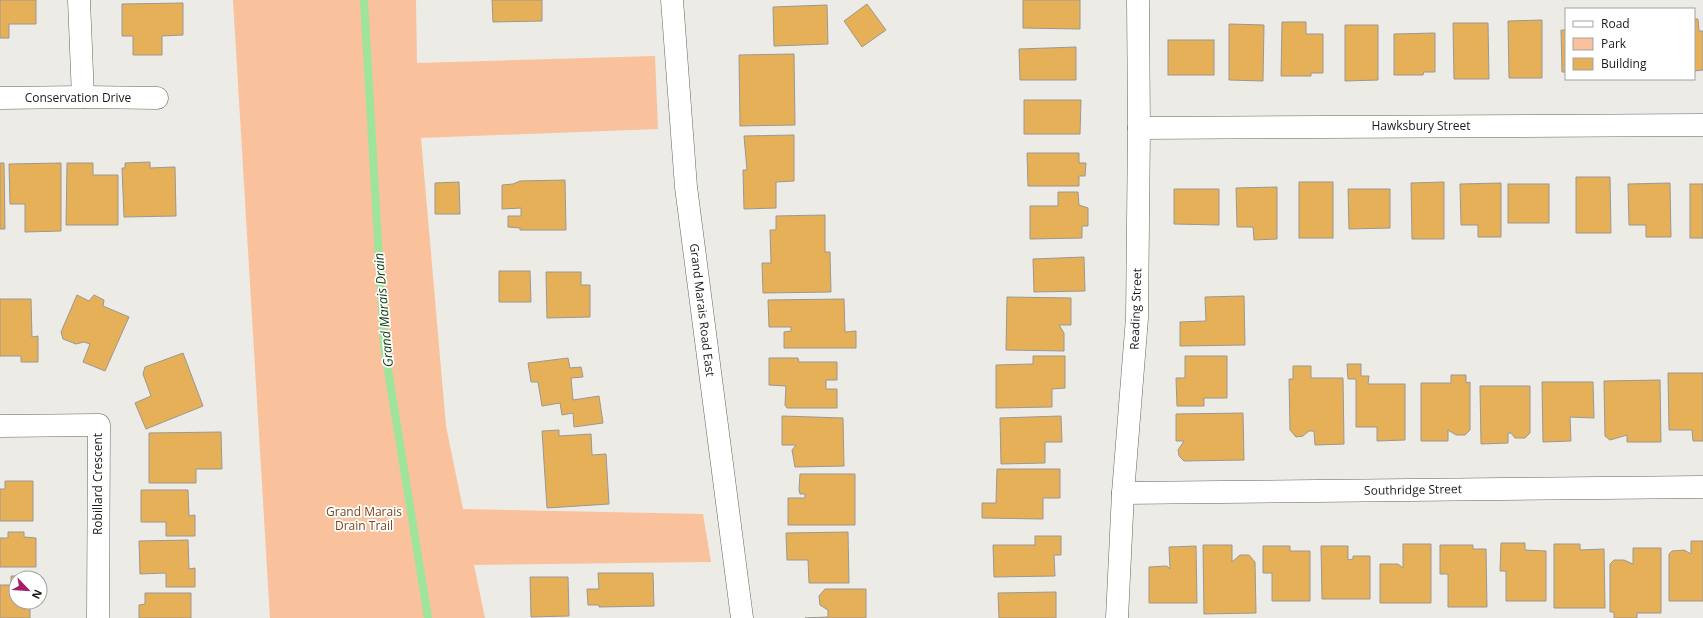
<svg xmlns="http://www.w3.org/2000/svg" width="1703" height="618" viewBox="0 0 1703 618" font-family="'Open Sans',sans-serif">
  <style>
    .green { fill: #fac29c }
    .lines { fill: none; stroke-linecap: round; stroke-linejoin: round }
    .stream { stroke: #9ee49a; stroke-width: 8 }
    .building { fill: #e6b058; stroke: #9b9892 }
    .minor-casing { stroke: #666560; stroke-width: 23 }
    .tertiary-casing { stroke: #666560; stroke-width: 23 }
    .minor { stroke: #fff; stroke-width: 22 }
    .tertiary { stroke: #fff; stroke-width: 22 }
    .labels { text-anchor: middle; stroke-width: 3.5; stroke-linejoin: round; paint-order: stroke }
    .street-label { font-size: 12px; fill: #1b1a18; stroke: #fff }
    .park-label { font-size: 12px; fill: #7a451a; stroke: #fff }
    .water-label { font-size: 13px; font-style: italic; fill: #104010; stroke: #fff }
  </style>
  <rect width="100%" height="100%" fill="#ecebe5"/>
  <polygon class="green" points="233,0 416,0 417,63 655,56 658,129 421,138 446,426 463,509 703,514 711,562 474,565 485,618 270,618"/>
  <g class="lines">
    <polyline class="stream" points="364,0 384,345 428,618"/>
  </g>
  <g class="building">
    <polygon points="0,0 36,0 36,24 9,24 9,38 0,38"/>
    <polygon points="492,0 542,0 542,21 493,22"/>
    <polygon points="1023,0 1080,0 1080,29 1023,28"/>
    <polygon points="183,3 183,35 162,36 162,55 133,55 133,36 122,36 122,4"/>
    <polygon points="867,4 886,30 862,47 844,21"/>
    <polygon points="827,5 828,44 774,46 773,7"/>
    <polygon points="1694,19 1698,19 1699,31 1703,31 1703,70 1694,71"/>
    <polygon points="1542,20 1542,78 1509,78 1508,21"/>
    <polygon points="1282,22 1306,22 1306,34 1323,34 1323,73 1311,73 1311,76 1281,76"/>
    <polygon points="1453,23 1488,23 1489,79 1454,79"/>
    <polygon points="1229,24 1264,25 1263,81 1229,80"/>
    <polygon points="1345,25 1378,25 1378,80 1345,81"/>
    <polygon points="1561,30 1566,30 1566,72 1562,72"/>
    <polygon points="1435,33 1435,72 1424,72 1423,75 1394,75 1394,34"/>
    <rect x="1168" y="40" width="46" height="35"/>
    <polygon points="1076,47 1076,80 1020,80 1019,49"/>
    <polygon points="794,54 795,125 740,126 739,55"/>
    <polygon points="1024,100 1081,100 1080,134 1024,134"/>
    <polygon points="794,135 794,181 776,182 776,208 744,209 743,170 747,170 744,136"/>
    <polygon points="1027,153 1079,153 1079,163 1086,163 1085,176 1079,176 1079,186 1028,186"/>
    <polygon points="150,162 150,168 175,167 176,216 124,217 122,168 125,168 125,163"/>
    <polygon points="0,163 4,163 5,229 0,229"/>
    <polygon points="61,163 61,231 25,232 25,204 10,204 9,164"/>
    <polygon points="67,163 93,163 93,175 118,175 118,225 66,225"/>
    <polygon points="1576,177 1610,177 1611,233 1576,233"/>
    <polygon points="565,180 566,230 520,230 520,228 508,227 508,216 521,216 521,208 502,209 502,185 513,184 520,181"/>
    <polygon points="459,182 460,214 435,214 435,183"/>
    <rect x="1299" y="182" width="34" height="56"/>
    <polygon points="1444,182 1444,239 1412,239 1411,183"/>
    <polygon points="1501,183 1501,237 1478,237 1478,225 1461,225 1460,184"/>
    <polygon points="1670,183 1671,237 1646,237 1646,225 1629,225 1628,184"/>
    <rect x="1508" y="184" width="41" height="39"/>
    <rect x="1690" y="184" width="13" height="54"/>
    <polygon points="1277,187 1277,239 1254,240 1253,227 1237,227 1236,188"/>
    <polygon points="1174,189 1219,189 1219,225 1174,224"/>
    <polygon points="1348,189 1390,189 1390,228 1349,229"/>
    <polygon points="1058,192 1078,192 1079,205 1088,208 1088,226 1082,226 1082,238 1030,239 1030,206 1058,206"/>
    <polygon points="825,215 825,252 830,252 831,292 763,293 762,263 771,263 770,230 776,230 776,216"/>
    <polygon points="1084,257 1085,291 1034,292 1033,259"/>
    <polygon points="499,271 530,271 531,302 499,302"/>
    <polygon points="546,272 581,272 581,285 590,285 590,317 547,318"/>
    <polygon points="77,295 89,301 94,295 104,300 103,306 129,317 105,371 83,362 90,344 84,342 76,344 63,339 61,332"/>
    <polygon points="1244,296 1245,345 1180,346 1180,322 1206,321 1205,297"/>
    <polygon points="1007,297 1071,298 1071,325 1059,325 1064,333 1064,351 1006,350"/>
    <polygon points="0,299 31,299 32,337 38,336 38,362 21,362 21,356 0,356"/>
    <polygon points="844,299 845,332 856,331 856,348 784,348 784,332 791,331 791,327 769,327 768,300"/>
    <polygon points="183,353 203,406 146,429 135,403 151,396 143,374 145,367"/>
    <polygon points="1033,356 1065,356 1065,388 1052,389 1052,407 996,408 996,365 1033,364"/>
    <polygon points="1185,356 1227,356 1227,398 1204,398 1204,406 1177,406 1176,378 1185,378"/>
    <polygon points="568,358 570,368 581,367 583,377 571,378 573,400 599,396 603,423 574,427 573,413 562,415 560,403 542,406 538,382 531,382 528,363"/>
    <polygon points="769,358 798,358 799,362 837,362 837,380 826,380 826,389 837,389 837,408 787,408 785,405 786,386 769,385"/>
    <polygon points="1347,364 1361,364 1361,376 1369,376 1368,384 1405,384 1405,440 1377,441 1377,427 1356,427 1356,379 1348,379"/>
    <polygon points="1293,366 1311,366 1311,378 1343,378 1344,444 1315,445 1314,431 1309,431 1303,436 1296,437 1290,430 1289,379 1293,379"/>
    <polygon points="1668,373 1703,373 1703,441 1693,441 1692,430 1669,430"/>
    <polygon points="1451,375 1466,375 1466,383 1470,382 1470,430 1465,435 1456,435 1448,430 1448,441 1421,441 1421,383 1451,383"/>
    <polygon points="1660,380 1661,442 1627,442 1627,435 1610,440 1605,436 1604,381"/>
    <polygon points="1542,382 1593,382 1594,418 1570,417 1571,441 1543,442"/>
    <polygon points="1480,386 1530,386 1530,433 1525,438 1515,438 1511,433 1508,433 1508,443 1481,444"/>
    <polygon points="1243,413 1244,460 1184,461 1179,456 1178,450 1184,441 1176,441 1176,414"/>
    <polygon points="782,416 843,418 844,466 795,467 792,450 796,445 782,445"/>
    <polygon points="1061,416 1062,442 1045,442 1045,463 1001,464 1000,418"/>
    <polygon points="559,430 559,436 591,434 592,455 606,454 609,504 547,508 542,431"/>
    <polygon points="221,432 222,469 196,469 196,483 149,483 149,433"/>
    <polygon points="997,469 1060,469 1060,498 1043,498 1043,519 982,518 982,503 996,503"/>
    <polygon points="800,474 855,474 855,525 788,525 788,498 805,498 805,494 800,494 799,490"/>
    <polygon points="5,481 33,481 33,521 0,521 0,489 5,489"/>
    <polygon points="141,490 188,490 189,516 195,515 195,536 166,536 166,522 141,522"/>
    <polygon points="8,532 24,532 24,537 36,538 36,567 0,567 0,538 8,538"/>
    <polygon points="848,532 849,583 809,583 808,560 787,560 786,533"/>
    <polygon points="1035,536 1061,536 1061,555 1054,555 1055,576 994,577 993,545 1035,545"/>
    <polygon points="188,540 189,569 195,568 195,587 166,587 166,573 140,574 139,541"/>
    <polygon points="1691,541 1703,541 1703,601 1669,601 1669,554 1672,551 1684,550 1691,554"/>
    <polygon points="1501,543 1525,543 1525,550 1546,551 1546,601 1506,601 1506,571 1500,571"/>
    <polygon points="1403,544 1431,544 1431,603 1380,603 1380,564 1398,564 1403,568"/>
    <polygon points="1554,544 1580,544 1580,550 1604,549 1605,608 1554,608"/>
    <polygon points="1203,545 1232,545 1232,562 1240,555 1249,555 1255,562 1256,613 1204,614"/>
    <polygon points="1440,545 1473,545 1473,549 1486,549 1487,607 1448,607 1448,574 1440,574"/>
    <polygon points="1196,546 1197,603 1149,603 1149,567 1167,566 1170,569 1169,547"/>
    <polygon points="1263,546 1290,546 1290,551 1310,551 1310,601 1272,601 1272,573 1263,573"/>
    <polygon points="1321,546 1348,546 1348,560 1353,559 1353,556 1370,556 1370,599 1322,599"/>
    <polygon points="1633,548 1661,548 1661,613 1637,613 1637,618 1614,618 1614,612 1610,612 1610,564 1614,560 1624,560 1633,564"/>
    <polygon points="598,573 653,573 654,606 599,607 599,605 588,605 587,589 599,589"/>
    <polygon points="11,576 37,576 37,578 16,578 16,602 30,602 30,618 0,618 0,585 11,585"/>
    <polygon points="530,577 568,577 569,616 531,617"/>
    <polygon points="825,589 866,589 866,618 805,618 828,617 828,610 820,605 819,596"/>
    <polygon points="1056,592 1056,618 999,618 998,593"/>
    <polygon points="145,593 191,593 191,618 139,618 139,605 145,604"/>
  </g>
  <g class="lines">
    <defs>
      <g id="minor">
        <polyline points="79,0 83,97"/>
        <polyline points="0,98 83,97 157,98"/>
        <polyline points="1139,128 1703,125"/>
        <polyline points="0,426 99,425 98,618"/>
        <polyline points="1123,493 1703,487"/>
        <polyline points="1117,618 1123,493 1137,318 1139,128 1138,0"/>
      </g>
      <polyline id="tertiary" points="672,0 686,187 742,618"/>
    </defs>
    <use href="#minor" class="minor-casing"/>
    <use href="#tertiary" class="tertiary-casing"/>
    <use href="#minor" class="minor"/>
    <use href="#tertiary" class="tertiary"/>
  </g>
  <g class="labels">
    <g class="street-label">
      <text x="78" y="102">Conservation Drive</text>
      <text x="1421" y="130">Hawksbury Street</text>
      <text transform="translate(1136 309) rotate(-88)" y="4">Reading Street</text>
      <text transform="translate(702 310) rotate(83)" y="4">Grand Marais Road East</text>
      <text transform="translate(98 484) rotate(-90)" y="4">Robillard Crescent</text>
      <text transform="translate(1413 490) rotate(-1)" y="4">Southridge Street</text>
    </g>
    <g class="park-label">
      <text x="364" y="516">Grand Marais<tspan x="364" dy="14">Drain Trail</tspan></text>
    </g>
    <g class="water-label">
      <text transform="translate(383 310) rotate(-95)" y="5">Grand Marais Drain</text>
    </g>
  </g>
  <rect x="1565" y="8" width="130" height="72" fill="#ffffff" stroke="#a4a3a3"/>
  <rect x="1573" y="21" width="20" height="6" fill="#ffffff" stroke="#a4a3a3"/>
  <text x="1601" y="28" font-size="12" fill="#1b1a18">Road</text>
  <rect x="1573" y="38" width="20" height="12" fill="#fac29c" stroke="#a4a3a3"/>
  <text x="1601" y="48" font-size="12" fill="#1b1a18">Park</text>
  <rect x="1573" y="58" width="20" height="12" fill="#e6b058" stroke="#a4a3a3"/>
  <text x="1601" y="68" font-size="12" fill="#1b1a18">Building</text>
  <g transform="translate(28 590) rotate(115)"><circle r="19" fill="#ffffff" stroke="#a4a3a3"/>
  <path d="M0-3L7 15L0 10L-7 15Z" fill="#a31e6c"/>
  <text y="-6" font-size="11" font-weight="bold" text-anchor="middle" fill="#1b1a18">N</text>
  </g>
</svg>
